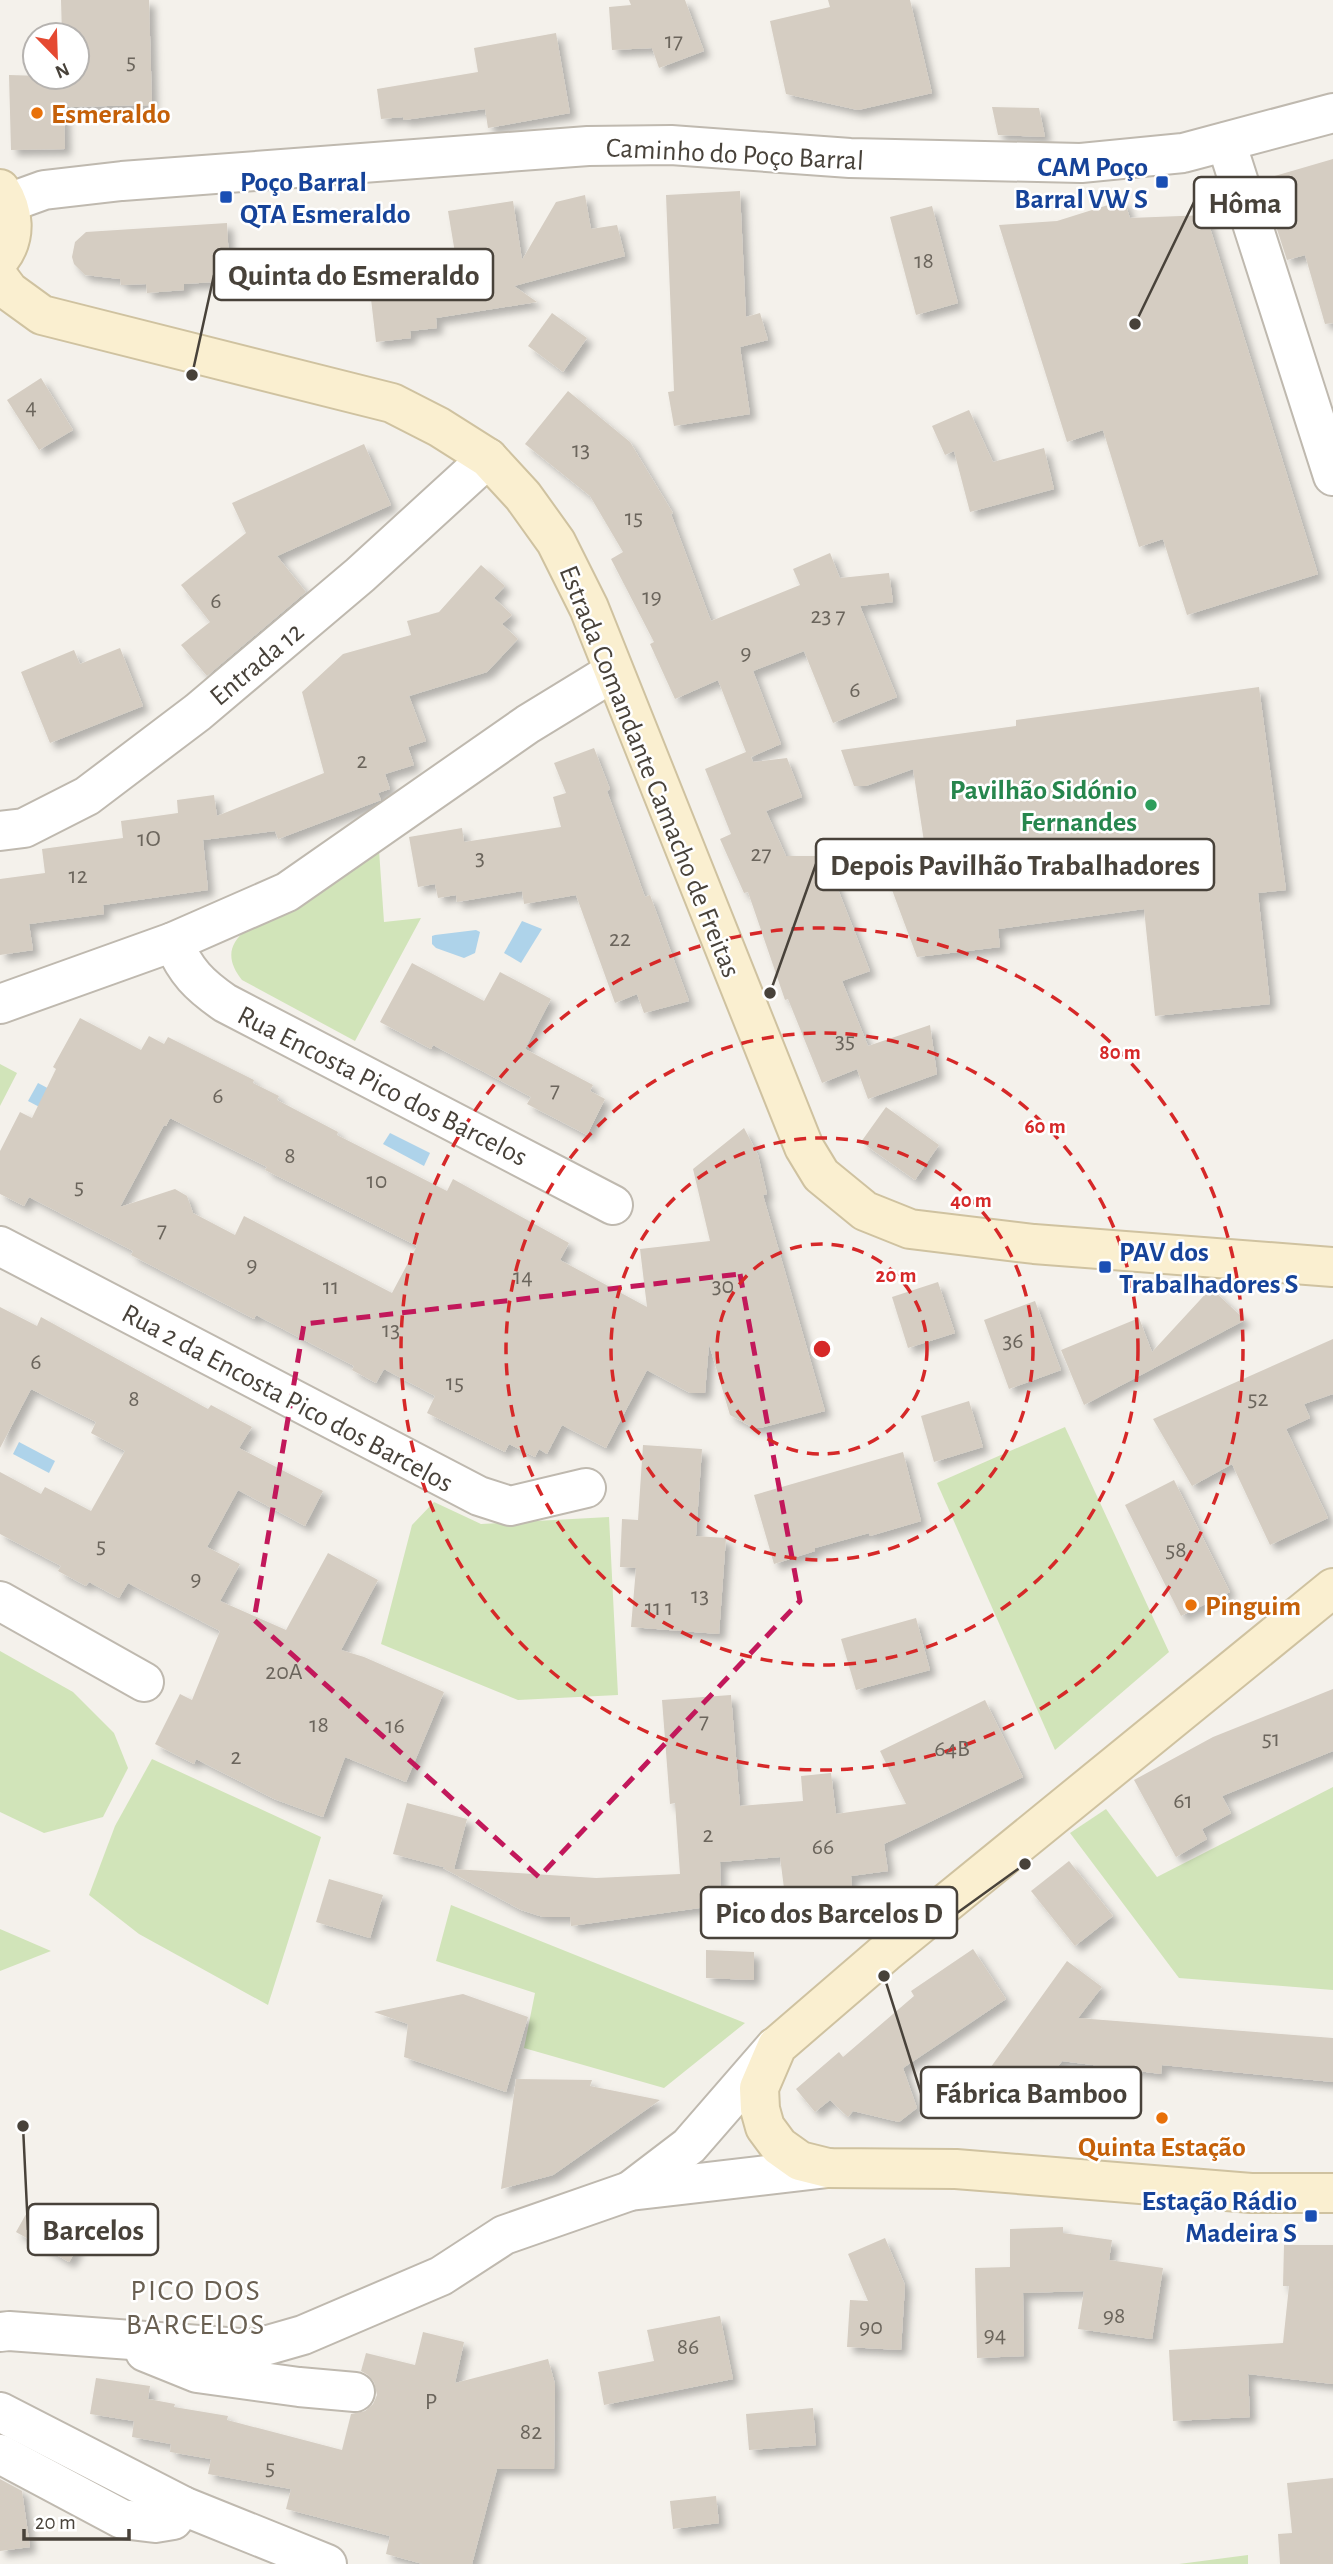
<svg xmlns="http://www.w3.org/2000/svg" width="1333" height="2564" viewBox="0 0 1333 2564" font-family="'Alegreya Sans',sans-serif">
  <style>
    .green { fill: #d1e4b9 }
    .water { fill: #aed3ea }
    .building { fill: #d5cdc2; fill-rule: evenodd; filter: url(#shadow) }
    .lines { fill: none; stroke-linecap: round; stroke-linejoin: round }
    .minor-casing { stroke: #bfb9af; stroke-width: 42 }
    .tertiary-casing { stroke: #bfb9af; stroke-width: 42 }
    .secondary-casing { stroke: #cfc2a0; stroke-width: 42 }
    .minor { stroke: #fff; stroke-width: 38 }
    .tertiary { stroke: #fff; stroke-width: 38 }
    .secondary { stroke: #faefd0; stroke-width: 38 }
    .marked { fill: none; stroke: #c2185b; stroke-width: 5; stroke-dasharray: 14 9; stroke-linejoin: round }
    .ring { fill: none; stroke: #d62828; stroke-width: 3.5; stroke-dasharray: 12 9 }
    .food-dot { fill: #e8710a; stroke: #fff; stroke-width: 2.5 }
    .transit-dot { fill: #1a4fb4; stroke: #fff; stroke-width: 2.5 }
    .leisure-dot { fill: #2e9e5b; stroke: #fff; stroke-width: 2.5 }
    .labels { text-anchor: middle; stroke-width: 5; stroke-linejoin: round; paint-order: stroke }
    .number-label { font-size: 24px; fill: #6b655c }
    .food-label { font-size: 28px; font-weight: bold; fill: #c56008; stroke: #fff; text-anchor: start }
    .street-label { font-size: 28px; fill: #48423a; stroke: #fff }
    .transit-label { font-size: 28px; font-weight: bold; fill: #164399; stroke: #fff; text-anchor: end }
    .leisure-label { font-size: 28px; font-weight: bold; fill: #27864d; stroke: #fff; text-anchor: end }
    .neighbourhood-label { font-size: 30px; letter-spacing: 2px; fill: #6a6052; stroke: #fff }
    .centre { fill: #d62828; stroke: #fff; stroke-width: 3.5 }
    .ring-label { font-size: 21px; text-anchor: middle; font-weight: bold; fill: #d62828; stroke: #fff; stroke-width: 5; stroke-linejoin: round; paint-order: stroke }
    .leader { fill: none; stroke: #48423a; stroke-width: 2.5 }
    .callout-dot { fill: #48423a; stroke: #fff; stroke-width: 2.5 }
    .callout { fill: #fff; stroke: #48423a; stroke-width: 2.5 }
    .callout-label { font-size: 30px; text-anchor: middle; font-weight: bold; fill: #48423a }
  </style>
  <defs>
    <filter id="shadow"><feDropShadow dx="6" dy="6" stdDeviation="3.5" flood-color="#0004"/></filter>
  </defs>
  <rect width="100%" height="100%" fill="#f4f1eb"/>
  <g class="green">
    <path d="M379,850l5,72 37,-4 -66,123 -113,-61c-15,-19 -15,-35 5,-51z"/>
    <polygon points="0,1064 17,1073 0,1106"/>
    <polygon points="1065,1427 1169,1652 1055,1750 937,1483"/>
    <polygon points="434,1502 481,1524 609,1517 618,1695 518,1700 381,1644 412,1525"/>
    <polygon points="0,1651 73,1692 114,1733 128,1768 103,1817 44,1833 0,1812"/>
    <polygon points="152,1759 321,1837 268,2005 139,1934 89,1895 115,1826"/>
    <polygon points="1333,1787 1333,1990 1179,1978 1070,1833 1106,1809 1157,1877"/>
    <polygon points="451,1905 745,2023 664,2088 524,2048 535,1993 436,1961"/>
    <polygon points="0,1929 51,1951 0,1971"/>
    <polygon points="1248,2555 1248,2564 1179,2564"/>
  </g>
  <g class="water">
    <polygon points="522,921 542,929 521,963 504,953"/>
    <polygon points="476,930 480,932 475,953 464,958 436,948 432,944 432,936 435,935"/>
    <polygon points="38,1083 74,1102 64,1120 28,1101"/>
    <polygon points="390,1133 430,1153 424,1166 383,1144"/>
    <polygon points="19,1442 55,1461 49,1473 13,1454"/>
  </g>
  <g class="building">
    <polygon points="61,0 149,0 152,105 64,107 65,149 11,150 9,75 77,77 77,35 62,35"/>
    <polygon points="629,0 685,0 704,51 659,68 652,48 612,50 609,7 631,5"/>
    <polygon points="828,0 910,0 932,93 858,110 786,94 770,21 830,7"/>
    <polygon points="556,33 570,113 488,128 485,109 404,120 403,117 381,119 377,89 478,72 474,48"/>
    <polygon points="992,107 1039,108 1045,137 998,135"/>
    <polygon points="1333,159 1333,323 1325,324 1305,255 1287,260 1261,180"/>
    <polygon points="740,191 746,317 760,313 768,340 740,347 750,414 674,426 668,392 674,391 666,195"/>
    <polygon points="585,195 591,229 617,225 625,256 514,286 537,302 436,318 437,328 410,331 411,338 376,342 368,273 400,269 400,272 457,265 448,211 513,201 522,260 556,202"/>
    <polygon points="1124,200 1130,218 1206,215 1318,574 1187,615 1163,539 1139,547 1103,430 1067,442 999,225 1057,221"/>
    <polygon points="932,206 958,303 916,315 890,217"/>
    <polygon points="227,223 230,281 184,284 184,290 147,293 146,284 121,285 120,279 85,275 74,264 72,257 75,242 86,232"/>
    <polygon points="552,313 587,338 563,372 528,346"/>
    <polygon points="41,378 73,430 39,450 7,400"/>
    <polygon points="568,391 630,442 673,513 671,514 711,621 800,585 793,569 830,553 840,578 889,573 893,602 860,606 897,697 833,723 804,651 753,671 781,744 751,757 753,762 787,758 802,797 766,811 786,856 825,856 870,971 842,981 868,1046 930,1025 937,1074 868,1099 857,1069 822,1083 788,999 785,1000 748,892 744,893 720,839 731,834 705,769 746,752 718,680 675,699 650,644 654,642 611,559 623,552 590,496 525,444"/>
    <polygon points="969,410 993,462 1044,448 1054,489 970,512 954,451 945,455 932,426"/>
    <polygon points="364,444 391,505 277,556 306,592 207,676 181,645 210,622 181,585 246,533 232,503"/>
    <polygon points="481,565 505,586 494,598 512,615 502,624 518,639 487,672 409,696 426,741 408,747 414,765 385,774 390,789 378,793 381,800 278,839 275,831 203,840 208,890 103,905 104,914 29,924 33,950 0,955 0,879 45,873 42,849 123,838 121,821 178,813 177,800 214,795 217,816 324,773 302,692 343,654 411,635 407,621 439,612"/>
    <polygon points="120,648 143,706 50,743 21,672 74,650 80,664"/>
    <polygon points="1259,687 1286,890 1258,893 1270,1004 1155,1016 1144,909 998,929 1000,947 917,957 879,855 926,855 913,769 866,786 854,786 841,750 1016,726 1016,720"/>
    <polygon points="594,748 610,789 607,791 645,897 650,895 689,1001 644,1013 637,994 615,1003 576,895 524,904 522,891 457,902 456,895 438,898 435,884 418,887 409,837 462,828 464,842 561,827 553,797 566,793 554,763"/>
    <polygon points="412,963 484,1001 500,972 551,999 525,1049 593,1085 590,1091 605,1099 587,1135 527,1104 531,1097 433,1045 431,1049 380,1022"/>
    <path d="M80,1018l61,32 8,-14 15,8 4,-7 86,43 -1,3 26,13 -2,4 61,32 -1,3 110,56 6,-12 116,64 -9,17 87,47 -7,-58 70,-8 -17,-72 51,-41 14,27 9,39 -4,1 62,216 -65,17h-6l-24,-13 -21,-71 -4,49h-15l-43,-23 -41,78 -44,-23 -15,29 -8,-5 -4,8 -26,-13 -4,8 -78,-39 8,-17 -51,-27 -8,14 -24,-13 2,-4 -98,-51 -2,4 -123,-64 2,-4 -104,-54 -5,9 -24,-12v-43l20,-39 12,6 24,-49 -3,-2zM170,1118l97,49 -2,3 152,76 -25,47 -148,-77 -9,19 -42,-22 -6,-17 -12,-7 -55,18 44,-82 2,1z"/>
    <polygon points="886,1107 939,1145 915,1180 861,1142"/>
    <polygon points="938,1282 955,1333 908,1348 892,1297"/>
    <polygon points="1211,1288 1245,1320 1084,1405 1061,1350 1139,1318 1152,1352"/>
    <polygon points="1035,1301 1061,1370 1009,1389 984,1320"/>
    <polygon points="0,1307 37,1326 41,1317 208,1409 211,1405 252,1427 239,1448 323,1491 305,1526 238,1490 207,1547 240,1564 220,1601 286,1630 328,1553 378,1580 341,1650 364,1657 444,1692 406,1782 345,1757 323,1817 274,1799 196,1759 194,1764 155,1744 180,1694 192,1700 220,1631 128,1583 119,1598 89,1582 86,1586 58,1571 61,1566 0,1534 0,1472 41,1494 45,1487 91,1511 125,1451 91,1433 96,1422 31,1389 0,1448"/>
    <polygon points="1333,1339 1333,1394 1304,1404 1310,1418 1286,1429 1328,1518 1270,1545 1232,1464 1192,1486 1153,1419"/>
    <polygon points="969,1401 983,1447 934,1462 921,1416"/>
    <polygon points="643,1445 702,1449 696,1536 726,1538 719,1634 631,1627 636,1568 620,1567 622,1519 638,1520"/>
    <polygon points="903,1452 921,1521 870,1536 869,1533 815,1548 815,1551 774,1564 754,1495"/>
    <polygon points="1174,1480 1230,1592 1181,1616 1125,1505"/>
    <polygon points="916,1618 930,1670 856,1690 841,1639"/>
    <polygon points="1333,1689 1333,1751 1222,1796 1231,1813 1202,1829 1207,1839 1176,1857 1134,1780 1213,1737"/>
    <polygon points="731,1695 740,1806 803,1801 801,1776 831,1773 836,1814 906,1804 880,1751 985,1700 1023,1777 884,1844 888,1871 851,1876 852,1886 785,1896 780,1857 720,1862 721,1905 571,1926 570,1917 543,1917 521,1910 443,1868 447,1868 393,1854 407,1803 467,1819 454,1869 596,1878 680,1874 675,1803 670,1804 662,1700"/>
    <polygon points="1069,1861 1113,1916 1075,1946 1031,1891"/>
    <polygon points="329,1879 383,1895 370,1938 316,1922"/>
    <polygon points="973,1949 1006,1999 903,2068 917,2108 899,2122 853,2111 848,2117 830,2100 815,2112 796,2089 839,2052 843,2057 914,1996 911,1991"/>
    <polygon points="706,1950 754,1952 754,1980 706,1978"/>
    <polygon points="1067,1961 1102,1987 1078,2018 1333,2038 1333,2082 1162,2065 1161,2074 1062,2061 1027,2109 983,2078"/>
    <polygon points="463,1994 528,2017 506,2092 404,2057 408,2024 374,2012"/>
    <polygon points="516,2079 592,2080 590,2086 660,2100 553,2175 501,2189"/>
    <polygon points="80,2206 107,2221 92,2247 82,2240 69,2262 16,2232 30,2207 68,2228"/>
    <polygon points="1063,2227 1063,2233 1112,2240 1109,2260 1163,2268 1152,2339 1078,2329 1084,2291 1023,2293 1024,2356 977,2358 975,2268 1010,2267 1010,2229"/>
    <polygon points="885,2238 905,2285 901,2350 847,2347 850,2300 868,2301 848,2254"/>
    <polygon points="1284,2245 1333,2245 1333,2384 1248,2374 1250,2417 1173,2421 1169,2350 1283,2343 1289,2286 1283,2286"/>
    <polygon points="720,2316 733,2379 604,2405 598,2372 654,2361 647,2330"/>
    <polygon points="423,2332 464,2342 455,2383 548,2359 555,2384 554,2469 497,2469 472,2564 423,2564 386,2554 390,2536 286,2509 291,2489 208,2474 211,2459 170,2452 171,2444 132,2437 134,2421 90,2414 96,2378 150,2386 148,2399 175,2404 174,2407 228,2416 227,2420 342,2450 351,2414 365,2411 373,2404 377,2395 374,2382 368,2375 361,2371 366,2353 415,2365"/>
    <polygon points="813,2408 816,2445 749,2450 746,2414"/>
    <polygon points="1333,2478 1333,2564 1280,2564 1278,2534 1292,2533 1287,2483"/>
    <polygon points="0,2479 22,2491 30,2547 0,2551"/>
    <polygon points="716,2496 719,2523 673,2529 670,2501"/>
  </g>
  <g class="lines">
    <defs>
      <g id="minor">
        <polyline points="1226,142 1333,476"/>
        <polyline points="0,831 24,828 87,796 198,712 360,575 488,458"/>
        <path d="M173,942c13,30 26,43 52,61l388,202"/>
        <polyline points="0,1004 173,942 287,892 528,724 613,672"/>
        <polyline points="0,1246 479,1496 510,1506 586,1488"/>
        <polyline points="0,1601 144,1682"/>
        <polyline points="630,2191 689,2146 775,2047"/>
        <polyline points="0,2332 9,2331 254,2349 303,2335 441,2276 504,2235 630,2191 828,2168"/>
        <polyline points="145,2352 197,2373 299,2387 355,2392"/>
        <polyline points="0,2412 183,2506 327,2564"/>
        <polyline points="0,2454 122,2519 155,2523 173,2520 183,2506"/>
      </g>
      <polyline id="tertiary" points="8,203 44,190 122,181 588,146 671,145 850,158 1081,163 1183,153 1333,113"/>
      <g id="secondary">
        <path d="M0,189c14,22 17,48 0,70"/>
        <polyline points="0,279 9,291 42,315 392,403 439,427 488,458 523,496 556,542 589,608 804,1147 821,1175 865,1211 910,1229 1034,1244 1333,1267"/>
        <polyline points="1333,1588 885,1953 777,2046 759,2088 760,2109 765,2127 779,2146 800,2161 828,2168 956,2169 1251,2193 1333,2193"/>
      </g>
    </defs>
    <use href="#minor" class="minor-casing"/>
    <use href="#tertiary" class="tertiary-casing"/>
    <use href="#secondary" class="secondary-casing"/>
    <use href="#minor" class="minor"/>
    <use href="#tertiary" class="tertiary"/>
    <use href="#secondary" class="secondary"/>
  </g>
  <path class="marked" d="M740,1274l60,327 -261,276 -285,-257 50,-296z"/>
  <g class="ring">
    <circle cx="822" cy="1349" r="105"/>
    <circle cx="822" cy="1349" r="211"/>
    <circle cx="822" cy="1349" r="316"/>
    <circle cx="822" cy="1349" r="421"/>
  </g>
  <g class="food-dot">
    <circle cx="37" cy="113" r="7"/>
    <circle cx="1191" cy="1605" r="7"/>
    <circle cx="1162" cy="2118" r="7"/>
  </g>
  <g class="transit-dot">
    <rect x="1155" y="175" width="14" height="14" rx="3.5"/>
    <rect x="219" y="190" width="14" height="14" rx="3.5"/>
    <rect x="1098" y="1260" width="14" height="14" rx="3.5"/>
    <rect x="1304" y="2209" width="14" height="14" rx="3.5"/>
  </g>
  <circle class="leisure-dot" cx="1151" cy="805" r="7"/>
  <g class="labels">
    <g class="number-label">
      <text x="674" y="48">17</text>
      <text x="131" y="69">5</text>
      <text x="924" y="268">18</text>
      <text x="31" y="414">4</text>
      <text x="581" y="457">13</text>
      <text x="634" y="525">15</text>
      <text x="652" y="604">19</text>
      <text x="216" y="608">6</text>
      <text x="828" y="623">23 7</text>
      <text x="746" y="660">9</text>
      <text x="855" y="697">6</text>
      <text x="362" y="768">2</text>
      <text x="149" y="846">1O</text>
      <text x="761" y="861">27</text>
      <text x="480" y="865">3</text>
      <text x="78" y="883">12</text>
      <text x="620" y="946">22</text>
      <text x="845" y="1048">35</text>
      <text x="555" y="1097">7</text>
      <text x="218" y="1103">6</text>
      <text x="290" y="1163">8</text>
      <text x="377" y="1188">10</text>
      <text x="79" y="1194">5</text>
      <text x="162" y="1237">7</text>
      <text x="252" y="1272">9</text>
      <text x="523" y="1284">14</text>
      <text x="723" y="1293">30</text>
      <text x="331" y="1294">11</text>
      <text x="391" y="1337">13</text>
      <text x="1013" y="1348">36</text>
      <text x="36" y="1369">6</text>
      <text x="455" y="1390">15</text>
      <text x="134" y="1406">8</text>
      <text x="1258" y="1406">52</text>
      <text x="101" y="1553">5</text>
      <text x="1176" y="1557">58</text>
      <text x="196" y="1586">9</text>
      <text x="700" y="1603">13</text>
      <text x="659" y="1615">11 1</text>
      <text x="284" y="1679">20A</text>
      <text x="704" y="1728">7</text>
      <text x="319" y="1732">18</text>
      <text x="395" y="1733">16</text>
      <text x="1271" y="1746">51</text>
      <text x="952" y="1756">64B</text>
      <text x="236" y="1764">2</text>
      <text x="1183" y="1808">61</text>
      <text x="708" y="1842">2</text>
      <text x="823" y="1854">66</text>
      <text x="1114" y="2323">98</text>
      <text x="871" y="2334">90</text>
      <text x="995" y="2342">94</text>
      <text x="688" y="2354">86</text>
      <text x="431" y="2409">P</text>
      <text x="531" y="2439">82</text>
      <text x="270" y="2475">5</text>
    </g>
    <g class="food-label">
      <text x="51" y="123">Esmeraldo</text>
      <text x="1205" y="1615">Pinguim</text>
      <text x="1162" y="2156" text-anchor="middle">Quinta Estação</text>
    </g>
    <g class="street-label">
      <text transform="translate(735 153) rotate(3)" y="10">Caminho do Poço Barral</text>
      <text transform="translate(256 663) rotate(-40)" y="10">Entrada 12</text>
      <text transform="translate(651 771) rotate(68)" y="10">Estrada Comandante Camacho de Freitas</text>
      <text transform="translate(383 1085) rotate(27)" y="10">Rua Encosta Pico dos Barcelos</text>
      <text transform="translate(288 1397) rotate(28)" y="10">Rua 2 da Encosta Pico dos Barcelos</text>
    </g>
    <g class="transit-label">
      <text x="1148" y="176">CAM Poço<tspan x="1148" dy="32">Barral VW S</tspan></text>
      <text x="240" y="191" text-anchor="start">Poço Barral<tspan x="240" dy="32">QTA Esmeraldo</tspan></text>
      <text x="1119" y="1261" text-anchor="start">PAV dos<tspan x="1119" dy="32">Trabalhadores S</tspan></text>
      <text x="1297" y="2210">Estação Rádio<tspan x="1297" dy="32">Madeira S</tspan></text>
    </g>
    <g class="leisure-label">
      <text x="1137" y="799">Pavilhão Sidónio<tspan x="1137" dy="32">Fernandes</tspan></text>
    </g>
    <g class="neighbourhood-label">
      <text x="196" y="2300">PICO DOS<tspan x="196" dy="34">BARCELOS</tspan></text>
    </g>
  </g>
  <circle cx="822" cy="1349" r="10" class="centre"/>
  <g class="ring-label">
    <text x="1120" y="1059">80 m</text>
    <text x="1045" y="1133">60 m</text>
    <text x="971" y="1207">40 m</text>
    <text x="896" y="1282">20 m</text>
  </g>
  <path class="leader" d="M1135 324L1194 202M192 375L214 275M770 993L816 864M1025 1864L957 1913M884 1976L921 2093M23 2126L28 2230"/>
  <g class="callout-dot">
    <circle cx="1135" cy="324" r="7"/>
    <circle cx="192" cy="375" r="7"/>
    <circle cx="770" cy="993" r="7"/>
    <circle cx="1025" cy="1864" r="7"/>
    <circle cx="884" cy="1976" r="7"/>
    <circle cx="23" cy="2126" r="7"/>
  </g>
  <g class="callout">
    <rect x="1194" y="177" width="102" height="51" rx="7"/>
    <rect x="214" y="249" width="279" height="51" rx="7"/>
    <rect x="816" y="839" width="398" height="51" rx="7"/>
    <rect x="701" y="1887" width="256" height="51" rx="7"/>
    <rect x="921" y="2067" width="220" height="51" rx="7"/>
    <rect x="28" y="2204" width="130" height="51" rx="7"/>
  </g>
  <g class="callout-label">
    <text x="1245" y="213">Hôma</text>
    <text x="354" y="285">Quinta do Esmeraldo</text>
    <text x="1015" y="875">Depois Pavilhão Trabalhadores</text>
    <text x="829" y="1923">Pico dos Barcelos D</text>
    <text x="1031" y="2103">Fábrica Bamboo</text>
    <text x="93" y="2240">Barcelos</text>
  </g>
  <g transform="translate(56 56) rotate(157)"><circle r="33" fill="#ffffff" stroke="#b6b3b0" stroke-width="2"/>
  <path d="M0-5L12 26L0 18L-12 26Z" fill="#e54931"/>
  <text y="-10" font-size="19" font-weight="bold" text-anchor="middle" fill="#48423a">N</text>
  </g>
  <path d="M24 2529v10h105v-10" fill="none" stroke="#48423a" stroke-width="3.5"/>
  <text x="35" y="2529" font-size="21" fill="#48423a" stroke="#ffffff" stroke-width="5" paint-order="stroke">20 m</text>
</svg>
